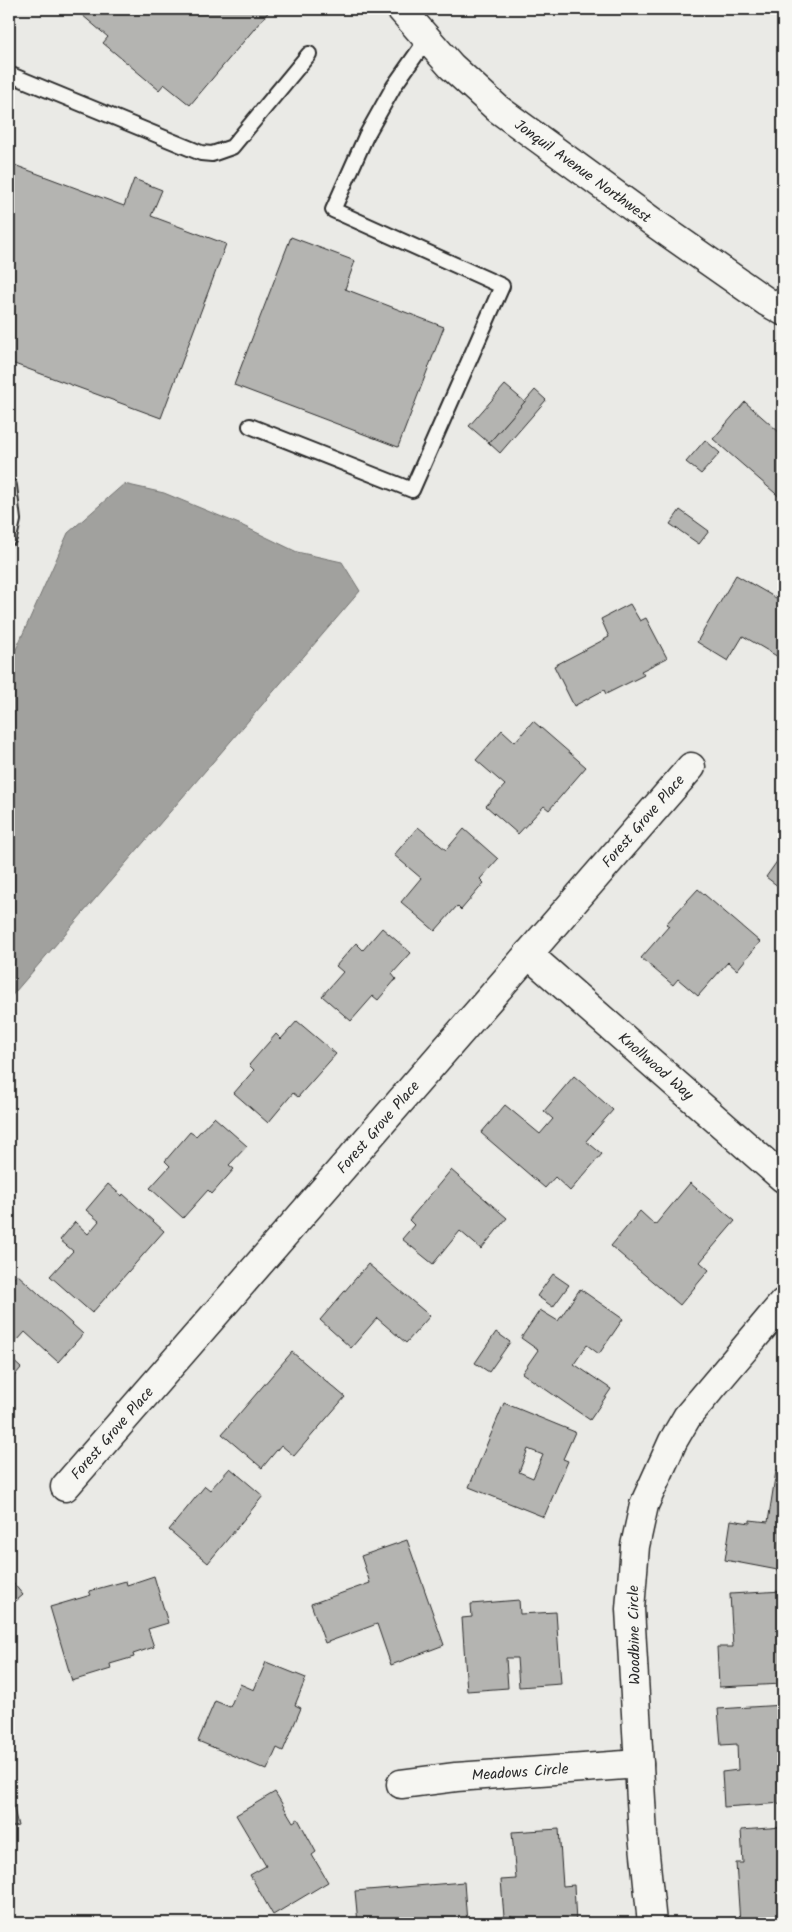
<svg xmlns="http://www.w3.org/2000/svg" width="792" height="1932" viewBox="0 0 792 1932" font-family="Kalam,sans-serif">
  <style>
    .water { fill: #a1a19e; stroke: #727270 }
    .building { fill: #b4b4b1; stroke: #2b2b2b; fill-rule: evenodd }
    .lines { fill: none; stroke-linecap: round; stroke-linejoin: round }
    .lane-casing { stroke: #2b2b2b; stroke-width: 18 }
    .street-casing { stroke: #2b2b2b; stroke-width: 31 }
    .secondary-casing { stroke: #2b2b2b; stroke-width: 31 }
    .lane { stroke: #f6f6f2; stroke-width: 14 }
    .street { stroke: #f6f6f2; stroke-width: 28 }
    .secondary { stroke: #f6f6f2; stroke-width: 28 }
    .labels { text-anchor: middle; stroke-width: 4; stroke-linejoin: round; paint-order: stroke }
    .street-label { font-size: 15px; fill: #2b2b2b; stroke: #f6f6f2 }
  </style>
  <rect width="100%" height="100%" fill="#eaeae6"/>
  <filter id="ink" filterUnits="userSpaceOnUse"><feTurbulence type="fractalNoise" baseFrequency=".02" numOctaves="2"/><feDisplacementMap in="SourceGraphic" scale="10" xChannelSelector="R" yChannelSelector="G"/><feConvolveMatrix kernelMatrix="1 2 1 2 8 2 1 2 1" color-interpolation-filters="sRGB"/></filter>
  <g filter="url(#ink)">
    <polygon class="water" points="124,484 164,493 239,524 297,552 342,562 360,591 9,999 9,665 68,533"/>
    <g class="building">
      <polygon points="75,9 271,9 190,105 164,84 159,90 103,43 108,37"/>
      <polygon points="9,163 124,206 134,179 162,190 151,216 226,244 161,418 9,362"/>
      <polygon points="291,237 355,261 345,289 444,327 398,447 234,385"/>
      <polygon points="505,385 525,402 489,443 469,426"/>
      <polygon points="535,390 546,400 500,453 489,443"/>
      <polygon points="745,402 779,432 783,427 783,500 713,439"/>
      <polygon points="705,440 720,453 701,474 686,462"/>
      <polygon points="680,510 709,531 699,544 670,524"/>
      <polygon points="736,575 783,602 783,653 780,658 743,636 728,661 697,642"/>
      <polygon points="630,604 640,621 646,618 667,658 641,671 644,675 606,694 604,690 574,706 554,666 609,637 601,619"/>
      <polygon points="533,721 586,767 549,810 544,806 518,834 486,806 505,785 476,760 502,730 515,742"/>
      <polygon points="418,827 446,850 464,829 498,859 480,879 484,883 461,910 457,906 435,931 401,902 421,878 394,855"/>
      <polygon points="783,853 783,890 766,877"/>
      <polygon points="698,889 760,942 737,970 728,962 698,996 678,979 673,985 641,958 669,926 666,924"/>
      <polygon points="382,928 411,953 392,974 396,979 378,1000 373,996 351,1021 322,996 343,972 336,966 356,943 363,950"/>
      <polygon points="297,1021 336,1054 298,1097 293,1093 268,1123 234,1093 254,1070 249,1065 276,1034 281,1039"/>
      <polygon points="574,1076 613,1110 586,1141 602,1154 570,1191 555,1177 545,1188 481,1133 505,1105 540,1134 553,1119 544,1111"/>
      <polygon points="214,1117 247,1146 229,1165 234,1169 212,1194 208,1190 183,1218 150,1188 170,1166 165,1161 190,1132 196,1136"/>
      <polygon points="451,1170 507,1218 481,1249 460,1231 433,1264 402,1239 414,1225 409,1220"/>
      <polygon points="690,1183 735,1221 700,1262 709,1270 680,1305 611,1246 640,1211 655,1225"/>
      <polygon points="108,1184 122,1196 123,1194 164,1231 92,1313 50,1276 73,1251 60,1240 75,1222 88,1234 99,1221 86,1210"/>
      <polygon points="368,1264 430,1316 406,1343 377,1318 351,1348 320,1320"/>
      <polygon points="17,1274 83,1334 58,1362 25,1332 9,1350 9,1279 11,1281"/>
      <polygon points="553,1274 569,1285 553,1307 537,1296"/>
      <polygon points="580,1289 623,1319 599,1354 587,1345 574,1364 611,1389 590,1420 522,1373 538,1350 521,1338 540,1310 558,1321"/>
      <polygon points="496,1332 510,1342 489,1372 475,1363"/>
      <polygon points="292,1352 345,1397 294,1456 281,1445 262,1468 222,1434"/>
      <polygon points="9,1357 21,1368 9,1382"/>
      <path d="M504,1403l71,29 -12,27 5,2 -24,56 -75,-30zM528,1449l15,6 -10,23 -14,-6z"/>
      <polygon points="230,1468 263,1496 208,1563 169,1530 205,1486 210,1490"/>
      <polygon points="776,1471 783,1472 783,1571 725,1560 731,1520 750,1523 750,1520 768,1522"/>
      <polygon points="407,1540 444,1645 391,1665 377,1624 325,1643 311,1604 370,1583 361,1556"/>
      <polygon points="154,1576 168,1623 148,1629 154,1647 133,1654 134,1657 110,1664 111,1669 72,1681 50,1607 91,1595 89,1591 126,1581 127,1585"/>
      <polygon points="9,1578 23,1595 9,1607"/>
      <polygon points="783,1591 783,1684 719,1687 717,1647 733,1647 730,1594"/>
      <polygon points="519,1600 520,1614 556,1612 561,1684 519,1687 517,1658 506,1658 508,1688 467,1691 462,1618 472,1617 471,1604"/>
      <polygon points="266,1662 306,1678 295,1705 301,1708 283,1751 277,1748 267,1770 198,1741 215,1701 230,1707 240,1684 254,1690"/>
      <polygon points="783,1705 783,1803 724,1807 722,1772 738,1770 737,1744 721,1745 718,1709"/>
      <polygon points="9,1787 18,1826 9,1828"/>
      <polygon points="275,1792 293,1822 298,1819 316,1852 312,1855 328,1882 273,1915 250,1875 266,1866 236,1815"/>
      <polygon points="783,1827 783,1923 740,1923 736,1863 743,1863 741,1830"/>
      <polygon points="559,1829 563,1886 574,1885 576,1923 513,1923 512,1917 504,1917 501,1880 516,1879 512,1832"/>
      <polygon points="464,1882 467,1923 358,1923 355,1891"/>
    </g>
    <g class="lines">
      <defs>
        <g id="lane">
          <polyline points="9,74 201,153 212,154 232,147 309,54"/>
          <polyline points="250,426 412,490 502,286 333,210 366,136 394,86 427,39"/>
          <polyline points="9,486 13,520 9,538"/>
        </g>
        <g id="street">
          <polyline points="528,954 783,1178"/>
          <polyline points="65,1487 691,767"/>
          <polyline points="401,1784 456,1777 639,1764"/>
          <polyline points="652,1923 643,1835 630,1609 635,1546 644,1505 673,1441 687,1417 783,1303"/>
        </g>
        <polyline id="secondary" points="401,9 451,66 498,109 657,225 767,302 783,311"/>
      </defs>
      <use href="#lane" class="lane-casing"/>
      <use href="#street" class="street-casing"/>
      <use href="#secondary" class="secondary-casing"/>
      <use href="#lane" class="lane"/>
      <use href="#street" class="street"/>
      <use href="#secondary" class="secondary"/>
    </g>
  </g>
  <g class="labels">
    <g class="street-label">
      <text transform="translate(583 171) rotate(36)" y="5">Jonquil Avenue Northwest</text>
      <text transform="translate(643 821) rotate(-49)" y="5">Forest Grove Place</text>
      <text transform="translate(656 1066) rotate(41)" y="5">Knollwood Way</text>
      <text transform="translate(378 1127) rotate(-49)" y="5">Forest Grove Place</text>
      <text transform="translate(112 1433) rotate(-49)" y="5">Forest Grove Place</text>
      <text transform="translate(634 1635) rotate(-91)" y="5">Woodbine Circle</text>
      <text transform="translate(520 1772) rotate(-4)" y="5">Meadows Circle</text>
    </g>
  </g>
  <rect width="792" height="1932" fill="none" stroke="#f6f6f2" stroke-width="30"/>
  <rect x="15" y="15" width="762" height="1902" fill="none" stroke="#2b2b2b" stroke-width="2" filter="url(#ink)"/>
</svg>
